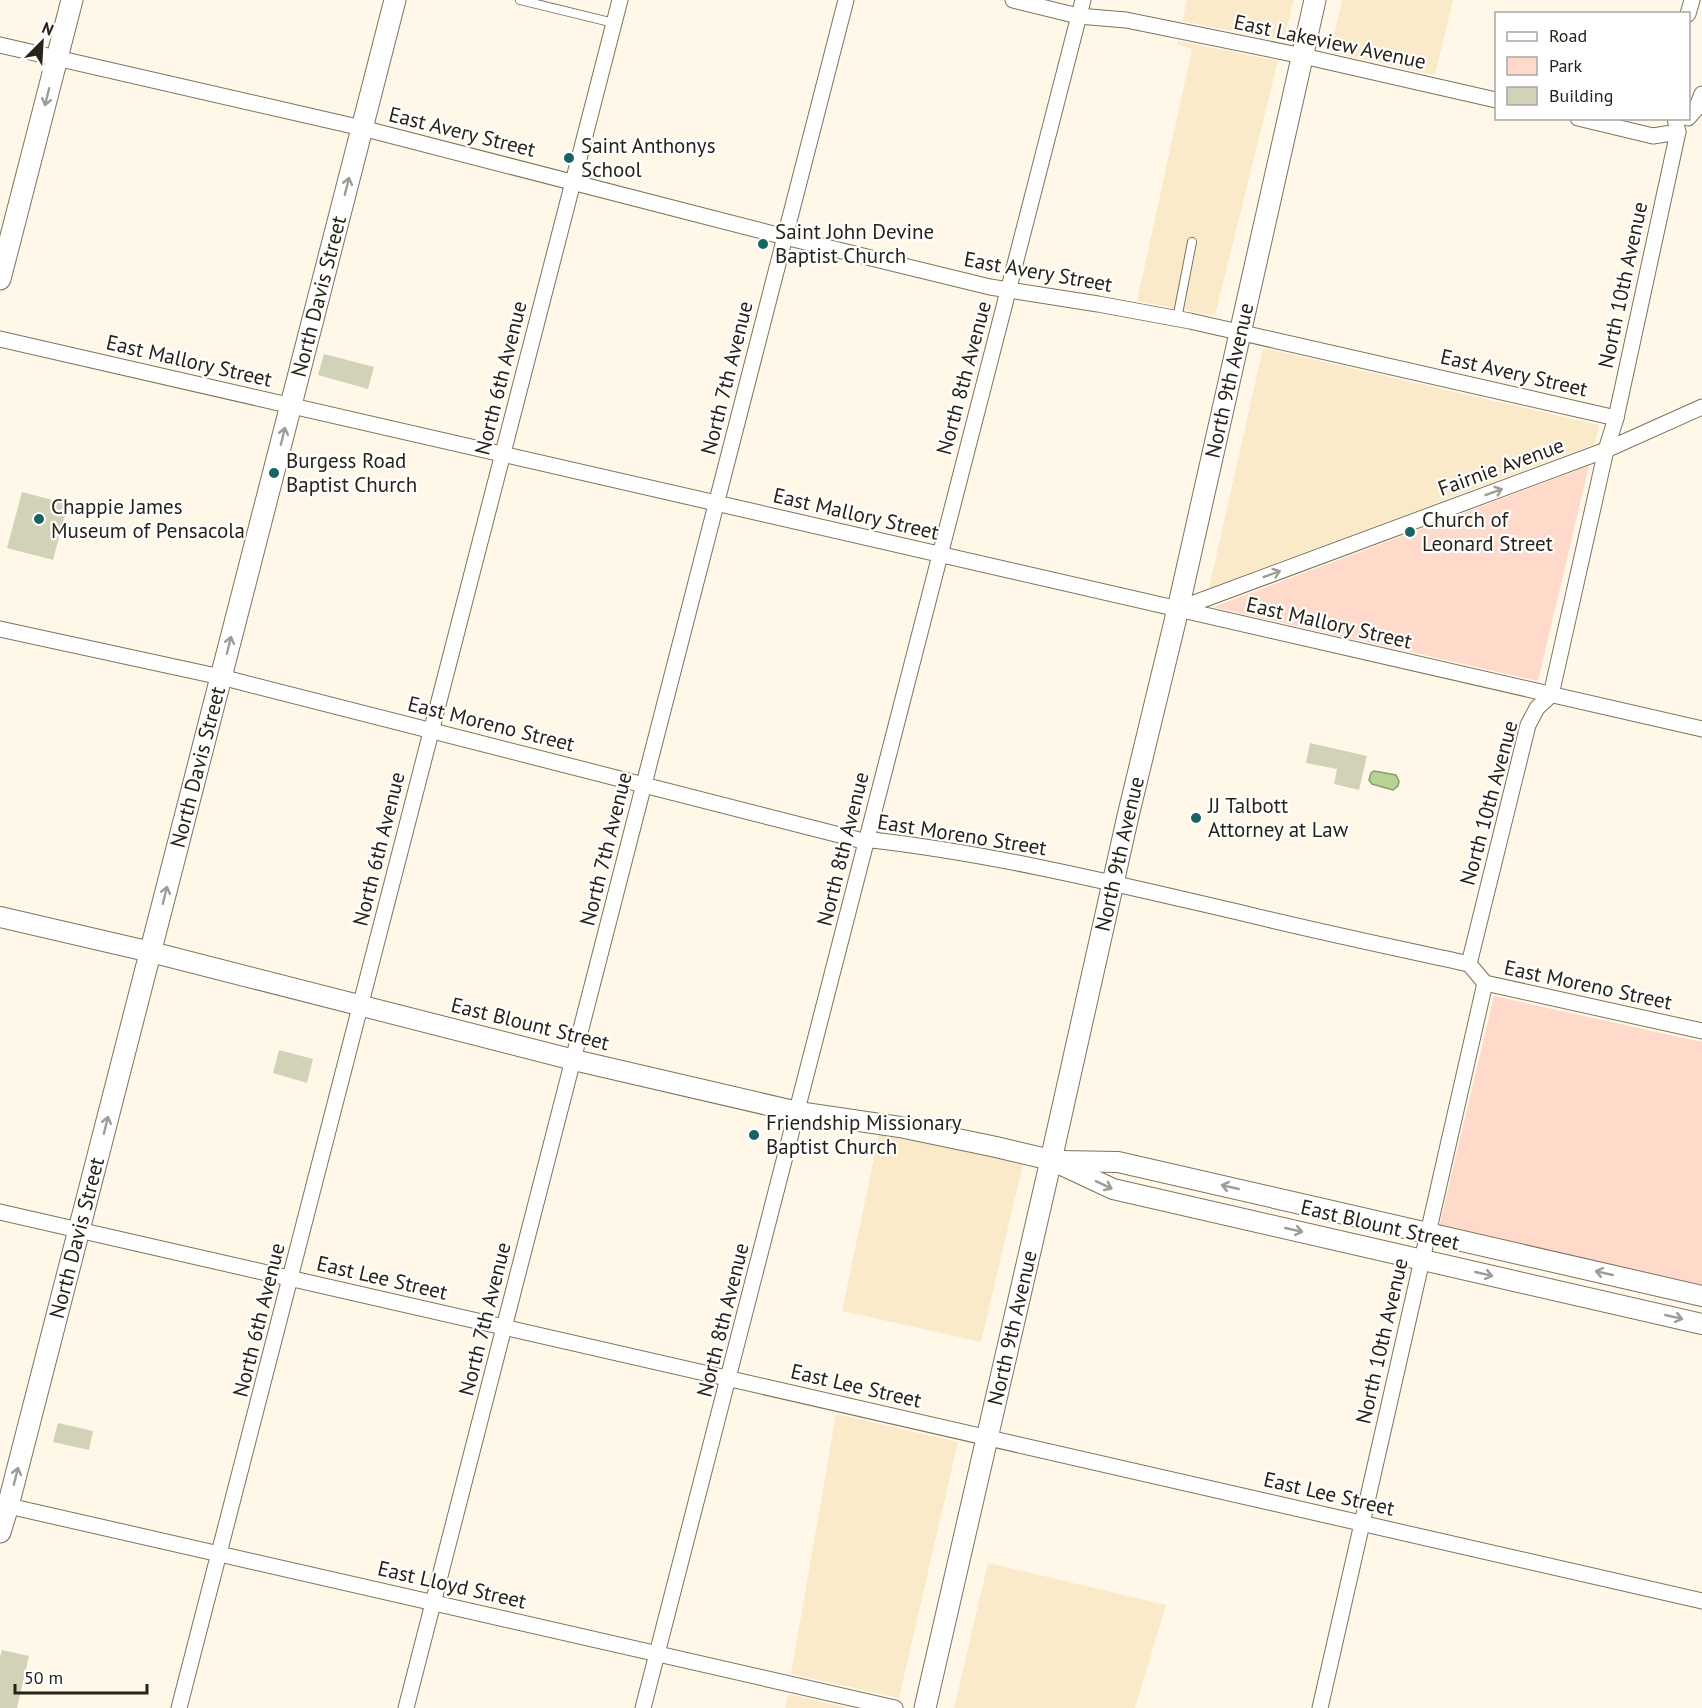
<svg xmlns="http://www.w3.org/2000/svg" width="1702" height="1708" viewBox="0 0 1702 1708" font-family="'PT Sans',sans-serif">
  <style>
    .built { fill: #faeaca }
    .green { fill: #ffd9ca }
    .water { fill: #b6d391; stroke: #8b9e6d; stroke-width: 1.5 }
    .building { fill: #d2d2b8 }
    .lines { fill: none; stroke-linecap: round; stroke-linejoin: round }
    .service-casing { stroke: #7e735e; stroke-width: 10 }
    .minor-casing { stroke: #7e735e; stroke-width: 17 }
    .tertiary-casing { stroke: #7e735e; stroke-width: 22 }
    .secondary-casing { stroke: #7e735e; stroke-width: 23 }
    .service { stroke: #fff; stroke-width: 8 }
    .minor { stroke: #fff; stroke-width: 15 }
    .tertiary { stroke: #fff; stroke-width: 20 }
    .secondary { stroke: #fff; stroke-width: 21 }
    .oneway { stroke: #9e9c98 }
    .poi-dot { fill: #176562; stroke: #fff; stroke-width: 2 }
    .labels { text-anchor: middle; stroke-width: 4.5; stroke-linejoin: round; paint-order: stroke }
    .street-label { font-size: 21px; fill: #27231a; stroke: #fff }
    .poi-label { font-size: 21px; fill: #27231a; stroke: #fff; text-anchor: start }
  </style>
  <rect width="100%" height="100%" fill="#fff8e9"/>
  <g class="built">
    <polygon points="1187,0 1294,0 1283,41 1182,21"/>
    <polygon points="1342,0 1453,0 1435,75 1330,52"/>
    <polygon points="1178,41 1278,61 1215,316 1137,301 1192,49 1177,44"/>
    <polygon points="1263,348 1599,425 1595,444 1209,588"/>
    <polygon points="879,1134 993,1157 1023,1164 981,1342 842,1311"/>
    <polygon points="836,1414 958,1442 899,1698 791,1674"/>
    <polygon points="988,1563 1166,1605 1135,1708 954,1708"/>
    <polygon points="788,1694 848,1708 785,1708"/>
  </g>
  <g class="green">
    <polygon points="1589,466 1538,681 1213,607"/>
    <polygon points="1494,996 1702,1042 1702,1287 1439,1227"/>
  </g>
  <polygon class="water" points="1374,771 1396,775 1399,781 1398,786 1393,790 1372,784 1369,780 1371,773"/>
  <g class="building">
    <polygon points="324,354 374,367 368,389 318,375"/>
    <polygon points="22,492 68,504 53,560 7,548"/>
    <polygon points="1310,743 1367,756 1359,790 1334,784 1337,769 1306,763"/>
    <polygon points="279,1050 313,1059 307,1083 273,1073"/>
    <polygon points="58,1423 93,1431 89,1450 53,1442"/>
    <polygon points="2,1650 29,1656 17,1708 0,1708 0,1657"/>
  </g>
  <g class="lines">
    <defs>
      <g id="service">
        <polyline points="520,0 614,23"/>
        <polyline points="1177,319 1192,242"/>
      </g>
      <g id="minor">
        <polyline points="1013,0 1078,16 1126,20 1303,56 1496,100"/>
        <polyline points="1688,14 1692,0"/>
        <polyline points="0,45 362,128 785,237 990,287 1098,304 1190,321 1616,418"/>
        <polyline points="1578,118 1653,136 1678,132"/>
        <polyline points="1688,118 1696,109 1702,94"/>
        <polyline points="0,339 1702,729"/>
        <polyline points="1178,609 1606,450 1702,407"/>
        <path d="M0,629l221,48 646,165 5,-2c123,14 245,44 366,72 77,19 154,35 231,52l16,19 217,48"/>
        <polyline points="1469,964 1528,725 1537,708 1551,695 1606,450 1616,418 1678,132 1675,118"/>
        <polyline points="0,1212 1702,1601"/>
        <polyline points="0,1504 895,1708"/>
        <polyline points="179,1708 620,0"/>
        <polyline points="406,1708 846,0"/>
        <polyline points="643,1708 1083,0"/>
        <polyline points="1320,1708 1485,983"/>
      </g>
      <g id="tertiary">
        <polyline points="0,917 151,952 574,1060 798,1112 900,1127 996,1147 1051,1160 1113,1189 1702,1324"/>
        <polyline points="1060,1161 1118,1162 1702,1296"/>
      </g>
      <g id="secondary">
        <polyline points="0,279 72,0"/>
        <path id="s1" d="M0,1532l8,-26 387,-1506"/>
        <path id="s2" d="M925,1708l126,-548 77,-344 50,-207 137,-609"/>
      </g>
    </defs>
    <use href="#service" class="service-casing"/>
    <use href="#minor" class="minor-casing"/>
    <use href="#tertiary" class="tertiary-casing"/>
    <use href="#secondary" class="secondary-casing"/>
    <use href="#service" class="service"/>
    <use href="#minor" class="minor"/>
    <use href="#tertiary" class="tertiary"/>
    <use href="#secondary" class="secondary"/>
  </g>
  <defs><path id="oneway-shaft" d="M-6 0H5M1.5-3L5.5 0L1.5 3" fill="none" stroke-width="1.6" stroke-linecap="round" stroke-linejoin="round" transform="scale(1.5)"/></defs>
  <g class="oneway">
    <use href="#oneway-shaft" transform="translate(47 97) rotate(104)"/>
    <use href="#oneway-shaft" transform="translate(347 186) rotate(-76)"/>
    <use href="#oneway-shaft" transform="translate(283 436) rotate(-76)"/>
    <use href="#oneway-shaft" transform="translate(1494 492) rotate(-20)"/>
    <use href="#oneway-shaft" transform="translate(1272 574) rotate(-20)"/>
    <use href="#oneway-shaft" transform="translate(229 645) rotate(-76)"/>
    <use href="#oneway-shaft" transform="translate(165 895) rotate(-76)"/>
    <use href="#oneway-shaft" transform="translate(106 1125) rotate(-76)"/>
    <use href="#oneway-shaft" transform="translate(1104 1185) rotate(25)"/>
    <use href="#oneway-shaft" transform="translate(1230 1187) rotate(-167)"/>
    <use href="#oneway-shaft" transform="translate(1294 1230) rotate(13)"/>
    <use href="#oneway-shaft" transform="translate(1604 1273) rotate(-167)"/>
    <use href="#oneway-shaft" transform="translate(1484 1274) rotate(13)"/>
    <use href="#oneway-shaft" transform="translate(1674 1317) rotate(13)"/>
    <use href="#oneway-shaft" transform="translate(16 1476) rotate(-76)"/>
  </g>
  <g class="poi-dot">
    <circle cx="569" cy="158" r="6"/>
    <circle cx="763" cy="244" r="6"/>
    <circle cx="274" cy="473" r="6"/>
    <circle cx="39" cy="519" r="6"/>
    <circle cx="1410" cy="532" r="6"/>
    <circle cx="1196" cy="818" r="6"/>
    <circle cx="754" cy="1135" r="6"/>
  </g>
  <g class="labels">
    <g class="street-label">
      <text transform="translate(1330 42) rotate(12)" y="7">East Lakeview Avenue</text>
      <text transform="translate(462 132) rotate(14)" y="7">East Avery Street</text>
      <text transform="translate(1038 272) rotate(10)" y="7">East Avery Street</text>
      <text transform="translate(1623 285) rotate(-78)" y="7">North 10th Avenue</text>
      <text dy="7" stroke="none"><textPath href="#s1" startOffset="1276">North Davis Street</textPath></text>
      <text transform="translate(189 361) rotate(13)" y="7">East Mallory Street</text>
      <text transform="translate(1514 373) rotate(13)" y="7">East Avery Street</text>
      <text transform="translate(501 378) rotate(-76)" y="7">North 6th Avenue</text>
      <text transform="translate(727 378) rotate(-76)" y="7">North 7th Avenue</text>
      <text transform="translate(964 378) rotate(-75)" y="7">North 8th Avenue</text>
      <text dy="7" stroke="none"><textPath href="#s2" startOffset="1362">North 9th Avenue</textPath></text>
      <text transform="translate(1501 467) rotate(-20)" y="7">Fairnie Avenue</text>
      <text transform="translate(856 514) rotate(13)" y="7">East Mallory Street</text>
      <text transform="translate(1329 623) rotate(13)" y="7">East Mallory Street</text>
      <text transform="translate(491 724) rotate(14)" y="7">East Moreno Street</text>
      <text dy="7" stroke="none"><textPath href="#s1" startOffset="790">North Davis Street</textPath></text>
      <text transform="translate(1489 803) rotate(-75)" y="7">North 10th Avenue</text>
      <text transform="translate(962 835) rotate(9)" y="7">East Moreno Street</text>
      <text transform="translate(379 849) rotate(-76)" y="7">North 6th Avenue</text>
      <text transform="translate(606 849) rotate(-76)" y="7">North 7th Avenue</text>
      <text transform="translate(843 849) rotate(-76)" y="7">North 8th Avenue</text>
      <text dy="7" stroke="none"><textPath href="#s2" startOffset="876">North 9th Avenue</textPath></text>
      <text transform="translate(1588 985) rotate(12)" y="7">East Moreno Street</text>
      <text transform="translate(530 1024) rotate(14)" y="7">East Blount Street</text>
      <text transform="translate(1380 1225) rotate(13)" y="7">East Blount Street</text>
      <text dy="7" stroke="none"><textPath href="#s1" startOffset="304">North Davis Street</textPath></text>
      <text transform="translate(382 1278) rotate(13)" y="7">East Lee Street</text>
      <text transform="translate(485 1319) rotate(-76)" y="7">North 7th Avenue</text>
      <text transform="translate(259 1320) rotate(-76)" y="7">North 6th Avenue</text>
      <text transform="translate(723 1320) rotate(-76)" y="7">North 8th Avenue</text>
      <text dy="7" stroke="none"><textPath href="#s2" startOffset="390">North 9th Avenue</textPath></text>
      <text transform="translate(1382 1341) rotate(-77)" y="7">North 10th Avenue</text>
      <text transform="translate(856 1386) rotate(13)" y="7">East Lee Street</text>
      <text transform="translate(1329 1494) rotate(13)" y="7">East Lee Street</text>
      <text transform="translate(452 1585) rotate(13)" y="7">East Lloyd Street</text>
    </g>
    <g class="poi-label">
      <text x="581" y="153">Saint Anthonys<tspan x="581" dy="24">School</tspan></text>
      <text x="775" y="239">Saint John Devine<tspan x="775" dy="24">Baptist Church</tspan></text>
      <text x="286" y="468">Burgess Road<tspan x="286" dy="24">Baptist Church</tspan></text>
      <text x="51" y="514">Chappie James<tspan x="51" dy="24">Museum of Pensacola</tspan></text>
      <text x="1422" y="527">Church of<tspan x="1422" dy="24">Leonard Street</tspan></text>
      <text x="1208" y="813">JJ Talbott<tspan x="1208" dy="24">Attorney at Law</tspan></text>
      <text x="766" y="1130">Friendship Missionary<tspan x="766" dy="24">Baptist Church</tspan></text>
    </g>
  </g>
  <rect x="1495" y="12" width="195" height="108" fill="#ffffff" stroke="#a9a7a3" stroke-width="1.5"/>
  <rect x="1507" y="32" width="30" height="9" fill="#ffffff" stroke="#a9a7a3" stroke-width="1.5"/>
  <text x="1549" y="42" font-size="18" fill="#27231a">Road</text>
  <rect x="1507" y="57" width="30" height="18" fill="#ffd9ca" stroke="#a9a7a3" stroke-width="1.5"/>
  <text x="1549" y="72" font-size="18" fill="#27231a">Park</text>
  <rect x="1507" y="87" width="30" height="18" fill="#d2d2b8" stroke="#a9a7a3" stroke-width="1.5"/>
  <text x="1549" y="102" font-size="18" fill="#27231a">Building</text>
  <g transform="translate(42 42) rotate(24)" stroke="#ffffff" stroke-width="4.5" paint-order="stroke">
  <path d="M0-4.5L10 22L0 15L-10 22Z" fill="#27231a"/>
  <text y="-9" font-size="16" font-weight="bold" text-anchor="middle" fill="#27231a">N</text>
  </g>
  <path d="M15 1684v9h132v-9" fill="none" stroke="#27231a" stroke-width="3"/>
  <text x="24" y="1684" font-size="18" fill="#27231a" stroke="#ffffff" stroke-width="4.5" paint-order="stroke">50 m</text>
</svg>
